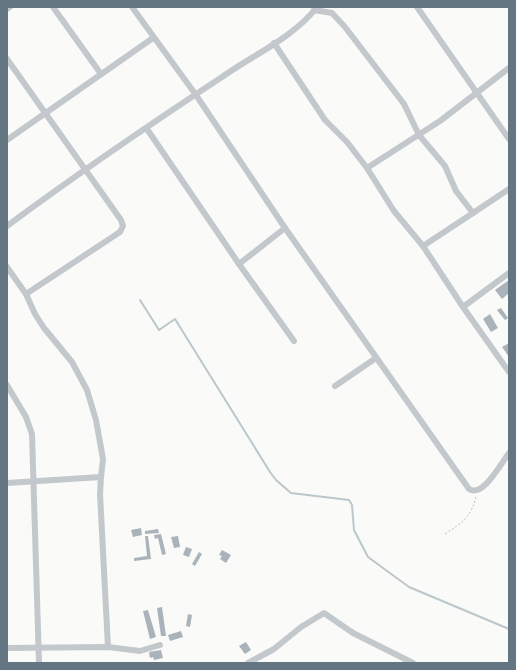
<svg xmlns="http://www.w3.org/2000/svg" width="516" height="670" viewBox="0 0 516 670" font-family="Karla,sans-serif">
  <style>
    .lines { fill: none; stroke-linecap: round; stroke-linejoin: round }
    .stream { stroke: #bbc7cb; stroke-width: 2 }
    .building { fill: #aab3b9 }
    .path { stroke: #bbbfc2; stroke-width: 1; stroke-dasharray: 2 2; stroke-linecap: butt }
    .minor { stroke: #c3c8cc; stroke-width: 6 }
  </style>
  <rect width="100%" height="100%" fill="#fafaf8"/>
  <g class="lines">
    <polyline class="stream" points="140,300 159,330 175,319 270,472 276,480 291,493 349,500 352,505 354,530 368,557 409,587 509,629"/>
  </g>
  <g class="building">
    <polygon points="509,280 509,293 502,299 495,290"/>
    <polygon points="501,308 508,318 505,320 497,310"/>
    <polygon points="490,314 498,328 491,332 483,319"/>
    <polygon points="509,343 509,357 502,347"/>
    <polygon points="141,528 142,535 133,537 131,530"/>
    <polygon points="158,529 159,533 145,534 145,531"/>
    <polygon points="161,534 166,554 162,555 158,538 155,539 154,535"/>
    <polygon points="145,536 148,536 151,559 134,561 134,558 147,556"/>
    <polygon points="178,536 180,547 174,548 171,537"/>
    <polygon points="186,547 192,549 189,557 183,555"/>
    <polygon points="222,550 231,555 226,563 220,559 222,556 219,555"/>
    <polygon points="199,552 202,554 195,566 192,564"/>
    <polygon points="162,607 166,636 161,636 157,608"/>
    <polygon points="148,610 156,637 150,639 143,611"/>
    <polygon points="188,614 192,615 190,627 186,626"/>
    <polygon points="181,631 183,637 170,641 168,635"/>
    <polygon points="246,642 251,650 245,654 239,646"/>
    <polygon points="161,650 163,658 154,660 153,657 150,658 149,652"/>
  </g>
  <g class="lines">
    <path class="path" d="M445,534c17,-11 26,-17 31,-37"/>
    <g class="minor">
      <polyline points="53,7 101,74"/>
      <path d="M132,7l64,88 89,133 184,261c14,9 32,-26 40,-36"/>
      <polyline points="417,7 509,139"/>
      <polyline points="7,9 10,7"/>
      <polyline points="314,10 332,13 345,27 404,104 419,135 445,166 456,191 473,213 423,246"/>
      <polyline points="274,43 325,120 347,142 367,168 394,211 423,246 463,307 509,372"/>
      <polyline points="7,59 121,220 123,226 120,232 26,294"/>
      <polyline points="147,129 239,264 294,341"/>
      <polyline points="7,140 153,38"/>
      <polyline points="367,168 440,121 509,68"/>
      <polyline points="473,213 509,189"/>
      <path d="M7,226c70,-52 142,-101 215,-149 31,-22 71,-39 95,-70"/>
      <polyline points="239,264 285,228"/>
      <polyline points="7,267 26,294 35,314 44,328 72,362 87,390 96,420 103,459 101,477"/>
      <polyline points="463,307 509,273"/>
      <polyline points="7,385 26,417 32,434 39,663"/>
      <polyline points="335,386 376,358"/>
      <polyline points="7,483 101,477 100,494 108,647"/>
      <polyline points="7,648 108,647 140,651 160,645"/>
      <polyline points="248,663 274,649 301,627 324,613 353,633 413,663"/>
    </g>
  </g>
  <rect width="516" height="670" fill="none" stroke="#657683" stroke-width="16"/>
</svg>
